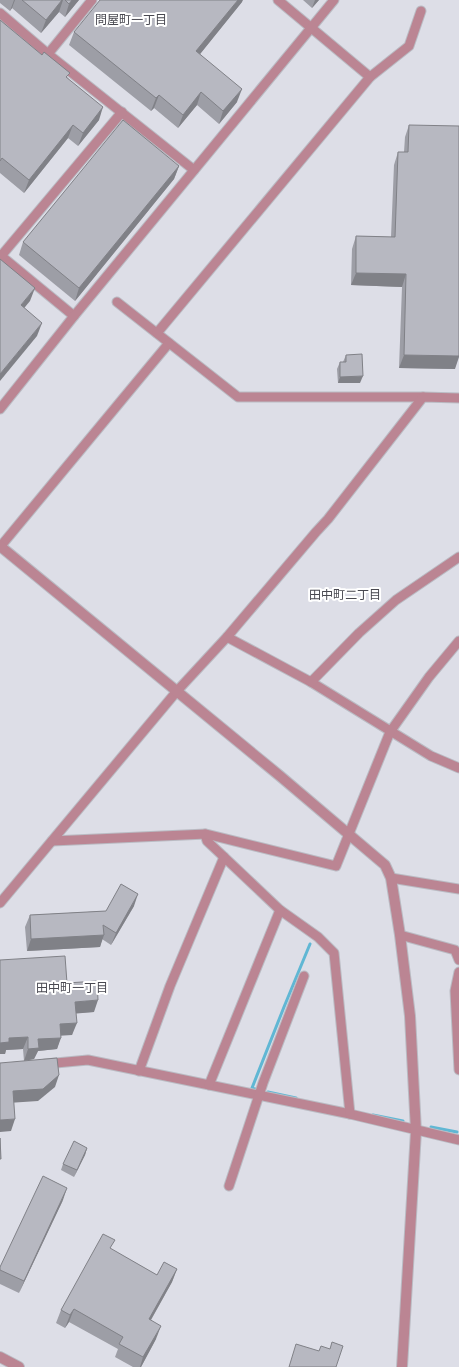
<svg xmlns="http://www.w3.org/2000/svg" width="459" height="1367" viewBox="0 0 459 1367" font-family="'Titillium Web','Noto Sans JP',sans-serif">
  <style>
    .lines { fill: none; stroke-linecap: round; stroke-linejoin: round }
    .stream { stroke: #60b7d4; stroke-width: 3 }
    .minor-casing { stroke: #babbc3; stroke-width: 11 }
    .tertiary-casing { stroke: #babbc3; stroke-width: 12 }
    .minor { stroke: #bb8593; stroke-width: 9 }
    .tertiary { stroke: #bb8593; stroke-width: 10 }
    .wall { fill: #9d9ea6 }
    .shaded-wall { fill: #808187 }
    .building { fill: #b7b8c1; stroke: #808187 }
    .labels { text-anchor: middle; stroke-width: 4; stroke-linejoin: round; paint-order: stroke }
    .neighbourhood-label { font-size: 12px; fill: #484850; stroke: #fff }
  </style>
  <rect width="100%" height="100%" fill="#dddee7"/>
  <g class="lines">
    <g class="stream">
      <polyline points="258,1090 252,1088 284,1007 310,944"/>
      <polyline points="268,1092 296,1098"/>
      <polyline points="373,1115 403,1121"/>
      <polyline points="431,1127 457,1132"/>
    </g>
    <defs>
      <g id="minor">
        <polyline points="278,0 370,77"/>
        <polyline points="0,13 48,54 194,170"/>
        <polyline points="48,54 92,0"/>
        <polyline points="0,255 74,316"/>
        <polyline points="1,256 122,112"/>
        <polyline points="117,302 238,397 423,397"/>
        <polyline points="157,333 370,77 409,46 421,11"/>
        <polyline points="0,409 74,316 334,0"/>
        <polyline points="0,547 169,343"/>
        <polyline points="227,637 311,682 431,756 459,768"/>
        <polyline points="311,682 359,633 396,600 459,557"/>
        <polyline points="205,834 207,841 224,857"/>
        <polyline points="52,841 206,834 336,866 390,732 429,677 459,641"/>
        <polyline points="391,878 459,889"/>
        <polyline points="0,903 177,691 227,637 316,532 328,519 423,397 459,398"/>
        <polyline points="400,935 455,950 459,960"/>
        <polyline points="459,972 455,991 459,1070"/>
        <polyline points="45,1064 88,1060 350,1114 459,1140"/>
        <polyline points="139,1071 170,986 224,857 280,910 318,937 334,953 350,1114"/>
        <polyline points="209,1085 280,910"/>
        <polyline points="229,1186 263,1083 304,976"/>
      </g>
      <g id="tertiary">
        <polyline points="0,546 280,776 385,865 391,878 400,935 410,1016 416,1131 402,1367"/>
        <polyline points="0,1357 19,1367"/>
      </g>
    </defs>
    <use href="#minor" class="minor-casing"/>
    <use href="#tertiary" class="tertiary-casing"/>
    <use href="#minor" class="minor"/>
    <use href="#tertiary" class="tertiary"/>
  </g>
  <g class="wall">
    <polygon points="0,0 79,0 65,17 59,12 41,33 12,8 10,11 0,3"/>
    <polygon points="303,0 319,0 312,8"/>
    <polygon points="242,2 200,54 237,102 219,124 197,105 178,128 154,108 151,111 69,45 74,32"/>
    <polygon points="0,20 68,78 99,120 78,146 68,138 24,193 0,173"/>
    <polygon points="409,125 455,369 399,368 402,287 351,285 352,249 356,236 391,237 394,165 398,152 404,152 405,137"/>
    <polygon points="179,166 174,179 75,301 19,255 23,242"/>
    <polygon points="346,355 360,383 338,383 337,369 340,362 343,362"/>
    <polygon points="134,906 111,945 102,939 100,947 27,951 25,927 30,915 106,911"/>
    <polygon points="0,960 67,983 94,1012 76,1013 72,1035 61,1035 57,1049 38,1051 34,1059 24,1061 23,1049 6,1050 5,1054 0,1054"/>
    <polygon points="87,1148 85,1155 74,1177 61,1170 63,1164"/>
    <polygon points="63,1200 19,1293 0,1284 0,1267"/>
    <polygon points="111,1249 157,1275 177,1269 172,1282 151,1320 156,1339 141,1367 133,1367 115,1357 118,1349 69,1322 65,1328 56,1323 61,1310"/>
  </g>
  <g class="shaded-wall">
    <polygon points="14,0 15,0 12,8 10,11"/>
    <polygon points="62,0 63,0 59,12 41,33 46,20"/>
    <polygon points="72,0 79,0 65,17 69,4"/>
    <polygon points="238,0 243,0 242,2 192,64 196,51"/>
    <polygon points="315,0 319,0 312,8"/>
    <polygon points="242,89 237,102 219,124 223,111"/>
    <polygon points="201,92 197,105 178,128 183,115"/>
    <polygon points="159,95 154,108 151,111 156,98"/>
    <polygon points="103,107 99,120 78,146 83,133"/>
    <polygon points="73,125 68,138 24,193 29,180"/>
    <polygon points="179,166 174,179 75,301 79,288"/>
    <polygon points="356,273 406,274 402,287 351,285"/>
    <polygon points="35,288 30,301 16,318 21,305"/>
    <polygon points="42,323 37,336 0,381 0,374"/>
    <polygon points="404,355 459,356 459,357 455,369 399,368"/>
    <polygon points="363,376 360,383 338,383 340,377"/>
    <polygon points="138,894 134,906 111,945 116,933"/>
    <polygon points="104,935 100,947 27,951 31,939"/>
    <polygon points="98,1000 94,1012 71,1014 75,1002"/>
    <polygon points="77,1023 72,1035 56,1036 60,1024"/>
    <polygon points="28,1037 23,1049 6,1050 5,1054 0,1054 0,1043 9,1038"/>
    <polygon points="61,1038 57,1049 38,1051 34,1059 24,1061 28,1049 38,1039"/>
    <polygon points="59,1075 55,1087 38,1101 8,1103 13,1091"/>
    <polygon points="15,1119 11,1131 0,1132 0,1120"/>
    <polygon points="87,1148 85,1155 74,1177 77,1170"/>
    <polygon points="67,1188 63,1200 19,1293 24,1281"/>
    <polygon points="177,1269 172,1282 144,1332 149,1319"/>
    <polygon points="74,1309 69,1322 65,1328 70,1315"/>
    <polygon points="161,1326 156,1339 141,1367 140,1367 143,1357"/>
  </g>
  <g class="building">
    <polygon points="22,0 62,0 46,20"/>
    <polygon points="65,0 72,0 69,4"/>
    <polygon points="100,0 238,0 196,51 242,89 223,111 201,92 183,115 159,95 156,98 74,32"/>
    <polygon points="0,20 42,55 44,52 70,73 66,77 103,107 83,133 73,125 29,180 2,158 0,161"/>
    <polygon points="123,120 179,166 79,288 23,242"/>
    <polygon points="409,125 459,126 459,356 404,355 406,274 356,273 356,236 395,237 398,152 408,152"/>
    <polygon points="0,259 35,288 21,305 42,323 0,374"/>
    <polygon points="362,354 363,376 340,377 340,362 346,362 346,355"/>
    <polygon points="121,884 138,894 116,933 103,925 104,935 31,939 30,915 106,911"/>
    <polygon points="65,956 67,983 97,981 98,1000 75,1002 77,1023 60,1024 61,1038 38,1039 39,1048 28,1049 28,1037 9,1038 9,1042 0,1043 0,960"/>
    <polygon points="57,1058 59,1075 43,1089 13,1091 15,1119 0,1120 0,1063"/>
    <polygon points="0,1138 1,1159 0,1159"/>
    <polygon points="74,1141 87,1148 77,1170 63,1164"/>
    <polygon points="43,1176 67,1188 24,1281 0,1270 0,1267"/>
    <polygon points="103,1234 115,1240 110,1248 157,1275 164,1262 177,1269 149,1319 161,1326 143,1357 119,1344 123,1337 74,1309 70,1315 61,1310"/>
    <polygon points="332,1342 343,1346 336,1367 289,1367 296,1344 319,1351 321,1346 330,1349"/>
  </g>
  <g class="labels">
    <g class="neighbourhood-label">
      <text x="131" y="24">問屋町一丁目</text>
      <text x="345" y="599">田中町二丁目</text>
      <text x="72" y="992">田中町一丁目</text>
    </g>
  </g>
</svg>
